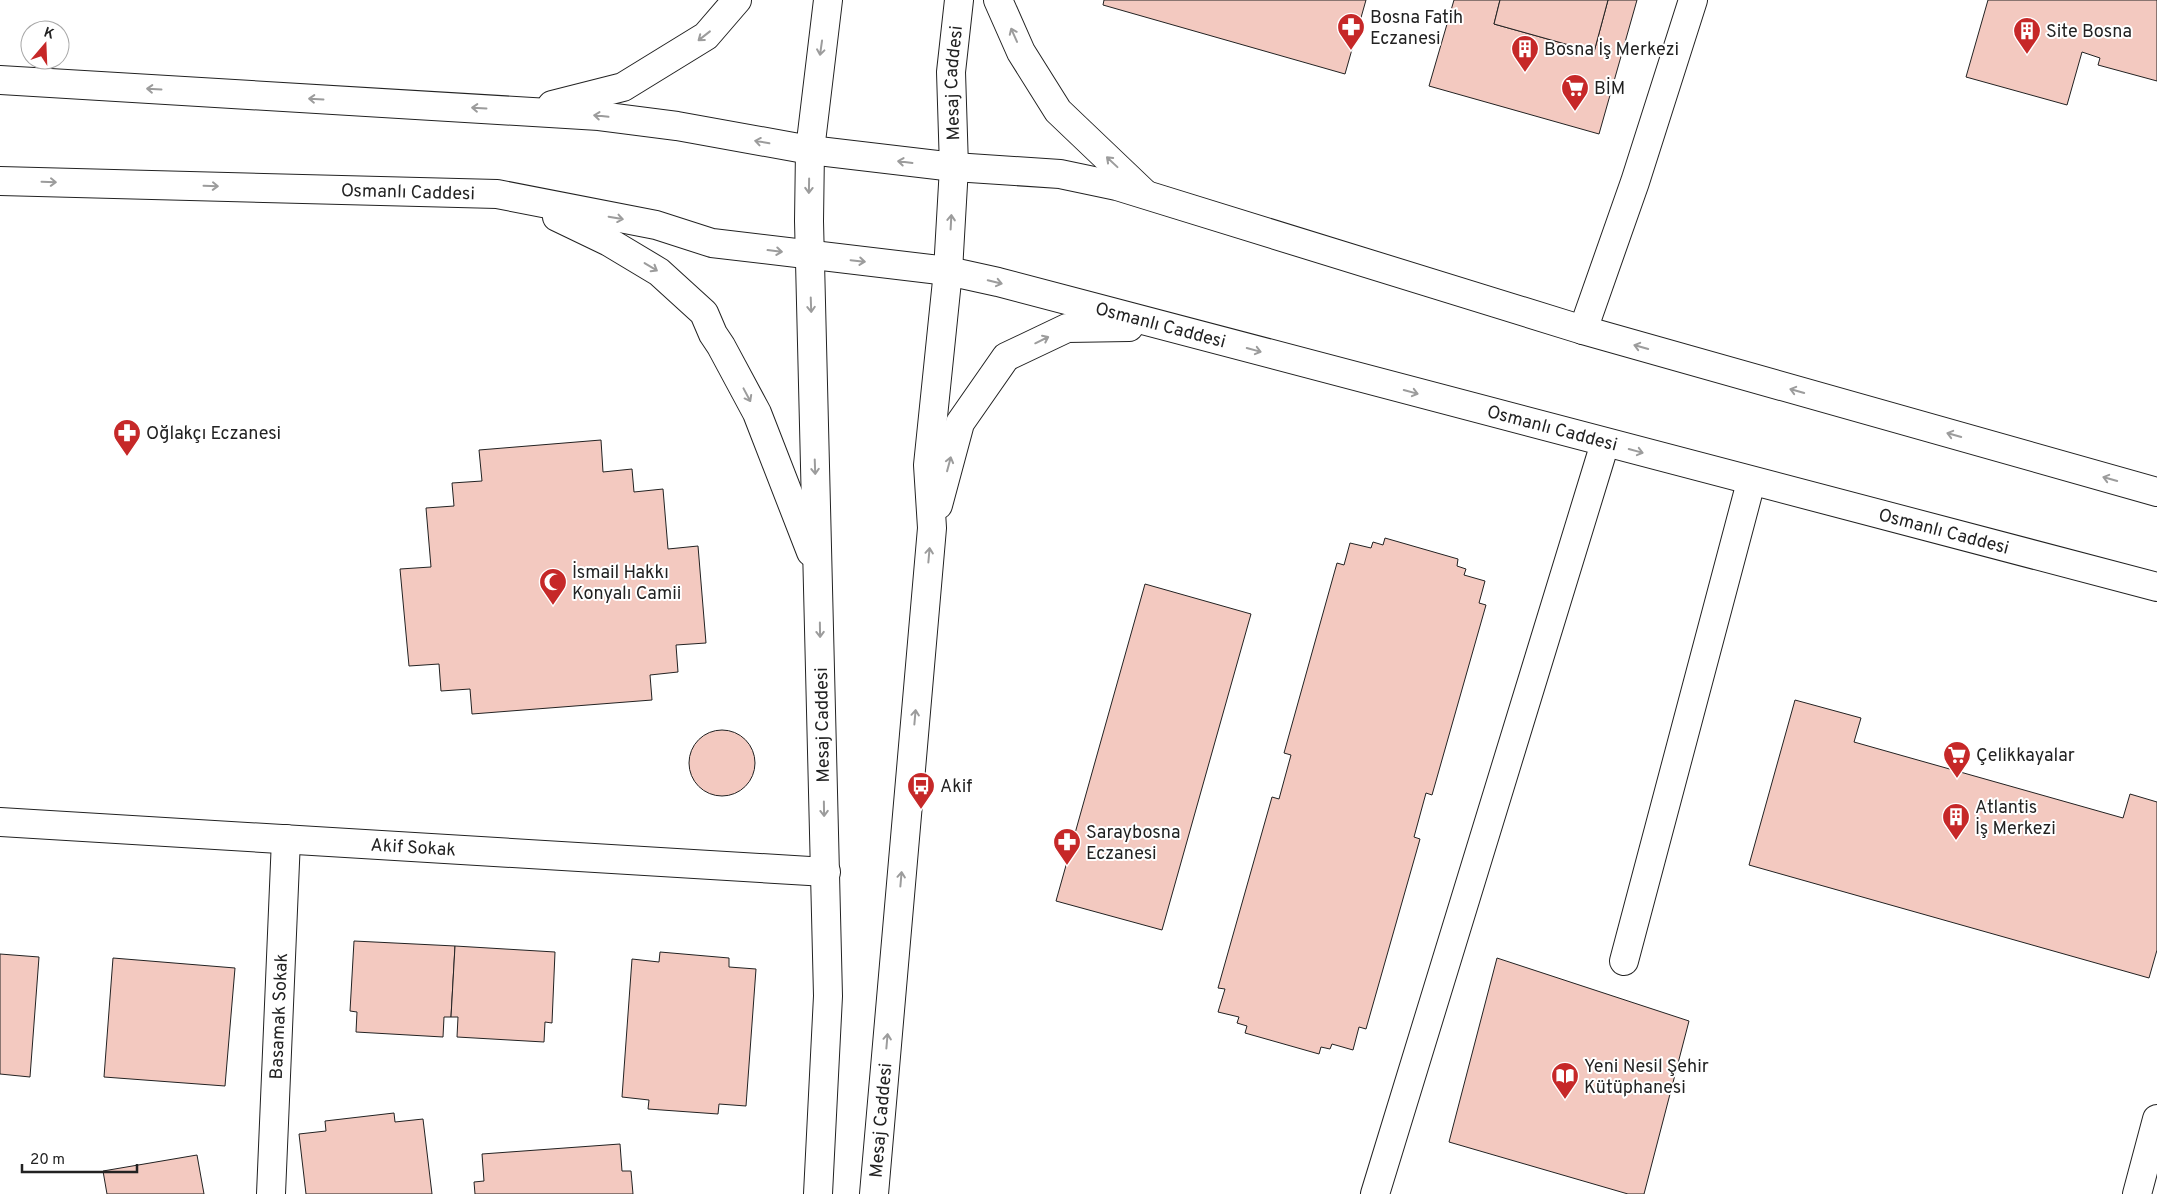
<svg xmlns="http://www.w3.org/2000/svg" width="2157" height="1194" viewBox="0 0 2157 1194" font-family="Overpass,sans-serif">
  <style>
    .building { fill: #f3c9c0; stroke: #222 }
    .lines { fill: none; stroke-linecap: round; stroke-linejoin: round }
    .minor-casing { stroke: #222; stroke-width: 30 }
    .tertiary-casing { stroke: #222; stroke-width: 30 }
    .minor { stroke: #fff; stroke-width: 28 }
    .tertiary { stroke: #fff; stroke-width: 28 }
    .oneway { stroke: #9c9c9c }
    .labels { text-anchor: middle; stroke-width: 4; stroke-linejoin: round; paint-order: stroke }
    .poi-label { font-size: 18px; fill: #222; stroke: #fff; text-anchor: start }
    .street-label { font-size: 18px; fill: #222; stroke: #fff }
  </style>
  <rect width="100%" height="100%" fill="#fff"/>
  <g class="building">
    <polygon points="1104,0 1366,0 1345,74 1103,5"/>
    <polygon points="1454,0 1500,0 1494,24 1594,52 1608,0 1637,0 1599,134 1429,86"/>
    <polygon points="1500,0 1608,0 1594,52 1494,24"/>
    <polygon points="1988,0 2157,0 2157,81 2098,65 2100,58 2082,52 2067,105 1966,77"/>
    <polygon points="601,440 603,472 632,469 634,492 663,489 668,549 698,546 706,643 676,645 678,672 650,675 652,700 472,714 470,689 441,691 439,664 409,666 400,569 431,567 426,508 454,506 452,483 482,481 479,450"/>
    <polygon points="1385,538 1458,559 1457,566 1466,569 1464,575 1485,581 1479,603 1486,605 1432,795 1426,793 1414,837 1420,839 1366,1029 1359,1027 1353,1050 1332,1044 1330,1049 1321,1047 1319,1054 1245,1033 1247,1026 1237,1023 1239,1017 1218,1012 1225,989 1218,988 1272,797 1279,799 1291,755 1284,753 1337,563 1344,565 1350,543 1371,548 1373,542 1383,545"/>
    <polygon points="1145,584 1251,614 1162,930 1056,901"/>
    <polygon points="1795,700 1861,718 1854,742 2123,818 2130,794 2157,802 2157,950 2149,978 1749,865"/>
    <circle cx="722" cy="763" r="33"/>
    <polygon points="354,941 455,946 451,1017 444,1017 443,1037 356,1032 357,1012 350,1011"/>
    <polygon points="455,946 555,952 552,1023 545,1022 544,1042 457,1037 458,1017 451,1017"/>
    <polygon points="660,952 729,958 729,967 756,969 746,1106 719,1104 718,1114 648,1109 649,1100 622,1097 632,959 659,962"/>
    <polygon points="0,954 39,957 30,1077 0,1074"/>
    <polygon points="113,958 235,968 225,1086 104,1077"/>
    <polygon points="1497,958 1689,1021 1644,1194 1628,1194 1449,1142"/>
    <polygon points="394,1113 395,1122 423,1119 432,1194 306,1194 299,1134 326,1131 325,1121"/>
    <polygon points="620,1144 622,1171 631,1171 633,1194 475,1194 474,1182 484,1181 482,1154"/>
    <polygon points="197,1155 204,1194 107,1194 103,1171"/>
  </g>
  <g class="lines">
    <defs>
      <g id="minor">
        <polyline points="1583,330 1635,182 1693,0"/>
        <path id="s1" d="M0,822l826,50"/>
        <polyline points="1624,961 1751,482"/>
        <path id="s2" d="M271,1194l15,-355"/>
        <polyline points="1375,1194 1605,443"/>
        <polyline points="2137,1194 2157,1119"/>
      </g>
      <g id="tertiary">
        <polyline points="998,0 1021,52 1058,111 1144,193"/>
        <polyline points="0,80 599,116 677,126 810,150 954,167 1060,174 1117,186 1583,330 2157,492"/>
        <polyline points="552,105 623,87 706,36 737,0"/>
        <path id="s3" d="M0,181l497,13 159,31 56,18 236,28 50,11 1159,305"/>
        <polyline points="557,217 609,242 659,272 704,313 713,334 721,346 757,413 811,552"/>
        <polyline points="938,505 960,423 1006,357 1067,328 1129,327"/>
        <polyline points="818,1194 828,996 809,221 810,150 828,0"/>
        <path id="s4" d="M874,1194l58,-666 -4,-63 20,-194 6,-104 -3,-95 8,-72"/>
      </g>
    </defs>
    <use href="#minor" class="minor-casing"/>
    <use href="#tertiary" class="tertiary-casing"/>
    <use href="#minor" class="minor"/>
    <use href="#tertiary" class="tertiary"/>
  </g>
  <defs><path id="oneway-shaft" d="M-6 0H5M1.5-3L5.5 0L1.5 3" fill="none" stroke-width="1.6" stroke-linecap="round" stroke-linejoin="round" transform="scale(1.25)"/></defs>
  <g class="oneway">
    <use href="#oneway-shaft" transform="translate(1014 35) rotate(-114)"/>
    <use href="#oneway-shaft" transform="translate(704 36) rotate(142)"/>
    <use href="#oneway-shaft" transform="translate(821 48) rotate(98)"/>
    <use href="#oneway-shaft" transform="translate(154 89) rotate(-177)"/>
    <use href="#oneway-shaft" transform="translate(316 99) rotate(-177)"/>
    <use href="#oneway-shaft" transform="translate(479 108) rotate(-177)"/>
    <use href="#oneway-shaft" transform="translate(601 116) rotate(-174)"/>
    <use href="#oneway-shaft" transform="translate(762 142) rotate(-170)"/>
    <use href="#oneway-shaft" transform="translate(905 162) rotate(-173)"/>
    <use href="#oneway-shaft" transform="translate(1112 162) rotate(-137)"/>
    <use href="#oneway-shaft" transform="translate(49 182) rotate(2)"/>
    <use href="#oneway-shaft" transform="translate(211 186) rotate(2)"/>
    <use href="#oneway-shaft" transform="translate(809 186) rotate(91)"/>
    <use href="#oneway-shaft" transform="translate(616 218) rotate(10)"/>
    <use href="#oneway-shaft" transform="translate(951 222) rotate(-87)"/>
    <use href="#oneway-shaft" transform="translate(775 251) rotate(7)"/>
    <use href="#oneway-shaft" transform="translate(858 261) rotate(6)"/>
    <use href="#oneway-shaft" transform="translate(651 267) rotate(31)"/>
    <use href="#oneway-shaft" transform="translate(995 282) rotate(14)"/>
    <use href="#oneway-shaft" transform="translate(811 305) rotate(88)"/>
    <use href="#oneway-shaft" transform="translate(1042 340) rotate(-26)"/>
    <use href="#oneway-shaft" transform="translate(1641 347) rotate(-164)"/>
    <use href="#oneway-shaft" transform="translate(1254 350) rotate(15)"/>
    <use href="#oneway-shaft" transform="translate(1797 391) rotate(-164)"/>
    <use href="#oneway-shaft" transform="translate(1411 392) rotate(15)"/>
    <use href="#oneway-shaft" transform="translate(747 395) rotate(62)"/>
    <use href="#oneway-shaft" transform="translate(1954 435) rotate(-164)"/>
    <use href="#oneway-shaft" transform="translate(1636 451) rotate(15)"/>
    <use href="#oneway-shaft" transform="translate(949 464) rotate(-75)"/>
    <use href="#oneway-shaft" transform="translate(815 467) rotate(88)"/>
    <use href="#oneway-shaft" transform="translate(2110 479) rotate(-164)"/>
    <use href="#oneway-shaft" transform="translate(929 555) rotate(-85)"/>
    <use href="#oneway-shaft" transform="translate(820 630) rotate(89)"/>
    <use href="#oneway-shaft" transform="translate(915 717) rotate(-85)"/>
    <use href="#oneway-shaft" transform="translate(824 809) rotate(89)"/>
    <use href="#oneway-shaft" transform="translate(901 879) rotate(-85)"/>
    <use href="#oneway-shaft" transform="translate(887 1041) rotate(-85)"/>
  </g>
  <defs>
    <symbol id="pharmacy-pin" viewBox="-11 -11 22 30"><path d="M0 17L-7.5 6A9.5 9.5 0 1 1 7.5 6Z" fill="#c62828" stroke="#fff"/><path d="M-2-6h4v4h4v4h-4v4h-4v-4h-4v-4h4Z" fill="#fff"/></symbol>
    <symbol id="building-pin" viewBox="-11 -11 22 30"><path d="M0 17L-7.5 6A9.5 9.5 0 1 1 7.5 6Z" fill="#c62828" stroke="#fff"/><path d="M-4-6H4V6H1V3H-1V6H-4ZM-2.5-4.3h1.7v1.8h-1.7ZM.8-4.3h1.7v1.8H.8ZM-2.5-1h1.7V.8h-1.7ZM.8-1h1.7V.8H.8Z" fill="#fff"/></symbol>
    <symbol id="supermarket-pin" viewBox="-11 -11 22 30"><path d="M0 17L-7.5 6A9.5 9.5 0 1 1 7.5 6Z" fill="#c62828" stroke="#fff"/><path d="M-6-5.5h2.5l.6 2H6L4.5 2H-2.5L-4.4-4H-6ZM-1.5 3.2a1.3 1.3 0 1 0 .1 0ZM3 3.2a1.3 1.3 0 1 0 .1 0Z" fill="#fff"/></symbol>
    <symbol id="mosque-pin" viewBox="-11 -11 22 30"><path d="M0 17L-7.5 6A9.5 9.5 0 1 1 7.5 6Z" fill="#c62828" stroke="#fff"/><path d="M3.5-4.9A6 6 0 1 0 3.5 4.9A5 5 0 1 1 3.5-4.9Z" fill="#fff"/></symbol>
    <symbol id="bus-pin" viewBox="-11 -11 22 30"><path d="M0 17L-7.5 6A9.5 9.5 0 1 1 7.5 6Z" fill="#c62828" stroke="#fff"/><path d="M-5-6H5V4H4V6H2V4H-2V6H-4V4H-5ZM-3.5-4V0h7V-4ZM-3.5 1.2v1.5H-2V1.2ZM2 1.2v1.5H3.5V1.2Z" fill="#fff"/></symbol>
    <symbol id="library-pin" viewBox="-11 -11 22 30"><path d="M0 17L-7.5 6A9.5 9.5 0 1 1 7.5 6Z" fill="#c62828" stroke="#fff"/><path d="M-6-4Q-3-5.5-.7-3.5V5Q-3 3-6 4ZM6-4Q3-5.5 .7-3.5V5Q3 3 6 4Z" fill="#fff"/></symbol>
  </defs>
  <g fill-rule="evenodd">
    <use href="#pharmacy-pin" x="1335" y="11" width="32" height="43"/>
    <use href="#building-pin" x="2011" y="15" width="32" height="43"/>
    <use href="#building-pin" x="1509" y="33" width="32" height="43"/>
    <use href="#supermarket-pin" x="1559" y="72" width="32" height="43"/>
    <use href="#pharmacy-pin" x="111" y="417" width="32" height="43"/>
    <use href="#mosque-pin" x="537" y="566" width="32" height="43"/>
    <use href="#supermarket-pin" x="1941" y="739" width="32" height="43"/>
    <use href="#bus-pin" x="905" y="770" width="32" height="43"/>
    <use href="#building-pin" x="1940" y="801" width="32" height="43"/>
    <use href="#pharmacy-pin" x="1051" y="826" width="32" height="43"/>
    <use href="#library-pin" x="1549" y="1060" width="32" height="43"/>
  </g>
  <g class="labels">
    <g class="poi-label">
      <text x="1370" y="23">Bosna Fatih<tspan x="1370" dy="21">Eczanesi</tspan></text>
      <text x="2046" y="37">Site Bosna</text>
      <text x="1544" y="55">Bosna İş Merkezi</text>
      <text x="1594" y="94">BİM</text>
      <text x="146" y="439">Oğlakçı Eczanesi</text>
      <text x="572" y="578">İsmail Hakkı<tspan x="572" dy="21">Konyalı Camii</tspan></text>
      <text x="1976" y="761">Çelikkayalar</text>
      <text x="940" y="792">Akif</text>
      <text x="1975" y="813">Atlantis<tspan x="1975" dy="21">İş Merkezi</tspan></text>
      <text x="1086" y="838">Saraybosna<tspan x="1086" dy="21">Eczanesi</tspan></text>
      <text x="1584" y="1072">Yeni Nesil Şehir<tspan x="1584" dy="21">Kütüphanesi</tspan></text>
    </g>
    <g class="street-label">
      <text dy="6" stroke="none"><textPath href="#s4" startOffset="1115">Mesaj Caddesi</textPath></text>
      <text dy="6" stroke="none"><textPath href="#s3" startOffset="408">Osmanlı Caddesi</textPath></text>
      <text dy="6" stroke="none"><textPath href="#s3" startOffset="1175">Osmanlı Caddesi</textPath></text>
      <text dy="6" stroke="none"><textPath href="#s3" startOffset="1580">Osmanlı Caddesi</textPath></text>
      <text dy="6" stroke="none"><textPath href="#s3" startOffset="1985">Osmanlı Caddesi</textPath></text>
      <text transform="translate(822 725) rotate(-91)" y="6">Mesaj Caddesi</text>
      <text dy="6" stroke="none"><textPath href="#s1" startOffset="414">Akif Sokak</textPath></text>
      <text dy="6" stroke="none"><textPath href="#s2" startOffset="178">Basamak Sokak</textPath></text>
      <text dy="6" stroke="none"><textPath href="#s4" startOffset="74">Mesaj Caddesi</textPath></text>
    </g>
  </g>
  <g transform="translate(45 45) rotate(19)"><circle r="24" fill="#ffffff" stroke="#a7a7a7"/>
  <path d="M0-4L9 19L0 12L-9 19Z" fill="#c62828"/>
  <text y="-8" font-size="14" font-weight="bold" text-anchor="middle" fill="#222222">K</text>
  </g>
  <path d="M22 1164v8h115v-8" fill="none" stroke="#222222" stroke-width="2.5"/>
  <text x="30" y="1164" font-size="15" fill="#222222" stroke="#ffffff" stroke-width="4" paint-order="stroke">20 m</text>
</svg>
